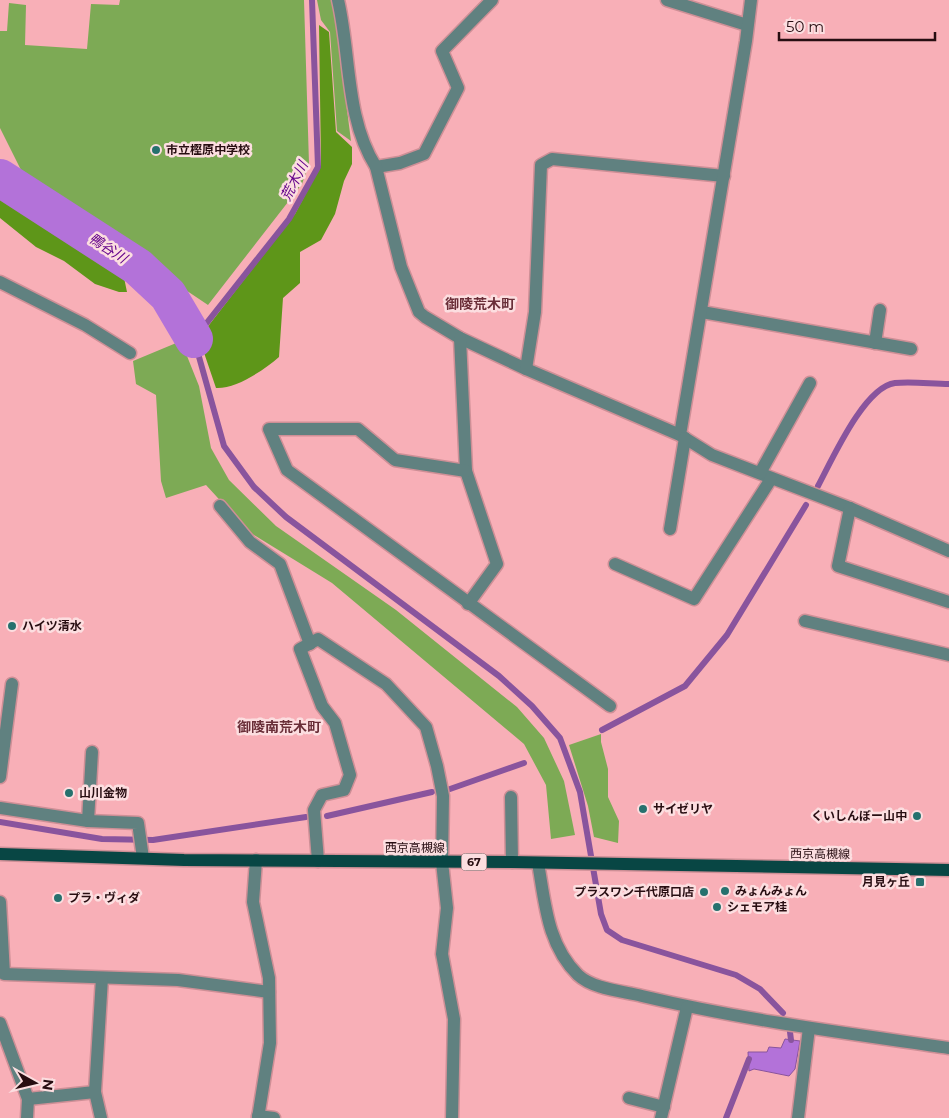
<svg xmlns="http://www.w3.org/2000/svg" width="949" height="1118" viewBox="0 0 949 1118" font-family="Montserrat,'Noto Sans JP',sans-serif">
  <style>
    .green { fill: #7daa55 }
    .forest { fill: #5e9619 }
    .water { fill: #b372d9; stroke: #89549d }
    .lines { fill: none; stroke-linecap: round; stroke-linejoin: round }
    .stream { stroke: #89549d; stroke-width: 6 }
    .river { stroke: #b372d9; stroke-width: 38 }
    .service-casing { stroke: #ce8f96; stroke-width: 15 }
    .minor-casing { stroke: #ce8f96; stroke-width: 15 }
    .primary-casing { stroke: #ce8f96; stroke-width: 15 }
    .service { stroke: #608180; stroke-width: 12 }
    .minor { stroke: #608180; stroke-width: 12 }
    .primary { stroke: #084644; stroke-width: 12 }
    .poi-dot { fill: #26716e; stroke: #fcdee0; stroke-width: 2 }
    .labels { text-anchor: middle; stroke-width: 5; stroke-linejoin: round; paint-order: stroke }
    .shield { fill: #fcdee0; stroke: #674c4f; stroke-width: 1 }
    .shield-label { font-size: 11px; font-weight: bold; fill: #270d11 }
    .poi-label { font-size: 12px; font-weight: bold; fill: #270d11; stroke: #fcdee0; text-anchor: start }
    .street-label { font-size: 12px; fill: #270d11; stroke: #fcdee0 }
    .water-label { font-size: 14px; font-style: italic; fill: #64048b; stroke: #fcdee0 }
    .neighbourhood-label { font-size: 14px; font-weight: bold; fill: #6a2e38; stroke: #fcdee0 }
  </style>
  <rect width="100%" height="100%" fill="#f8afb7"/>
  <g class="green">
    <polygon points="120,0 304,0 309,164 302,184 208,305 28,184 0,128 0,31 7,31 9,3 26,5 25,45 87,49 91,4 119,5"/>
    <polygon points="317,0 333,0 351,141 337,131 330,32 321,20"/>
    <polygon points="181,341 199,386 211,448 229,480 276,526 396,610 517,707 544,738 564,781 575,835 551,839 546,785 524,744 332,583 249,532 206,485 166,498 161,481 156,395 136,384 133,361"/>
    <polygon points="601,734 601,742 608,769 608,797 619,821 618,843 594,837 588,806 569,745"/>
  </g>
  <g class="forest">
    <path d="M319,25l10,7 7,100 16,15v17l-8,17 -9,33 -14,26 -21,12v31l-17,15 -4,59c-15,13 -43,32 -63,31l-17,-50 96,-124 26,-49z"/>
    <polygon points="0,190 122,268 127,292 119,292 95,284 64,261 36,247 0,218"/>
  </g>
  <polygon class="water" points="785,1039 800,1041 795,1069 789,1076 754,1069 749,1071 748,1052 767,1052 769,1047 781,1048"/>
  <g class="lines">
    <g class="stream">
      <polyline points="312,0 318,167 289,219 194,339 224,446 254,487 286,517 499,676 532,706 560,738 580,792 601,914 607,930 622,940 736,975 760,989 783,1013"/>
      <path d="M818,486c14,-26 46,-99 77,-103 17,-2 37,1 54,1"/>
      <polyline points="602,730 685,686 727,635 806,505"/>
      <polyline points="450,789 524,763"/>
      <polyline points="327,816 432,792"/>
      <polyline points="0,822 102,839 153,840 306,817"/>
      <polyline points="790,1032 791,1040"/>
      <polyline points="726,1118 749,1059"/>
    </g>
    <polyline class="river" points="0,178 138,267 168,295 194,339"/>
    <defs>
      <g id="service">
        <polyline points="376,167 400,163 424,154 458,88 442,51 492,0"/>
        <polyline points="220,506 250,542 280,564 310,644"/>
      </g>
      <g id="minor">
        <path d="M338,0c13,55 7,118 38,167l25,100 18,45 6,5 35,21 66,31 154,66 32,20 138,53 99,43"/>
        <polyline points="667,0 747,25"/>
        <polyline points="0,282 85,325 130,353"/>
        <polyline points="702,312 911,349"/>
        <polyline points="460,338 466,471 497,564 468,604"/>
        <polyline points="875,343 880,310"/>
        <polyline points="526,369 535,312 541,165 552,159 724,176"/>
        <polyline points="680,435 746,41 751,0"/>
        <polyline points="466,471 395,460 358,429 269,429 287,470 610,706"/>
        <polyline points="760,473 810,383"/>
        <polyline points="850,508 838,566 949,602"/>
        <polyline points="670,529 685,438"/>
        <polyline points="615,564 694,599 771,479"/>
        <polyline points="805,621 949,655"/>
        <polyline points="0,777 12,684"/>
        <polyline points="511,797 512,862"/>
        <polyline points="0,808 88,821 138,823 143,858"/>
        <polyline points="88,821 92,752"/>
        <polyline points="256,860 253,902 269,978 270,1043 258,1118"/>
        <polyline points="318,861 314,810 322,795 344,790 350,775 335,723 322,706 300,649 318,639 386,684 426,727 437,766 443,796 442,862 447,908 442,954 454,1019 452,1118"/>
        <path d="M538,863c7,39 9,82 40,112 15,14 44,16 64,21 101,24 204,37 307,52"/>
        <polyline points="0,902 4,974 178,980 269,992"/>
        <polyline points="0,1023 28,1099 27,1118"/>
        <polyline points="629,1098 664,1107"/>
        <polyline points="28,1099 95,1092"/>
        <polyline points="258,1116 274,1118"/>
        <polyline points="101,1118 95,1092 102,978"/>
        <polyline points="661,1118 687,1007"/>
        <polyline points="798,1118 809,1028"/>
      </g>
      <polyline id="primary" points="0,854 184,860 512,862 949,870"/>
    </defs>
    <use href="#service" class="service-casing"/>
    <use href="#minor" class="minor-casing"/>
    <use href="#primary" class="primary-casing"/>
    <use href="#service" class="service"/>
    <use href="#minor" class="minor"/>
    <use href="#primary" class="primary"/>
  </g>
  <g class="poi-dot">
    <circle cx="156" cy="150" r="5"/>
    <circle cx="12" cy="626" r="5"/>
    <circle cx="69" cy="793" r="5"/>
    <circle cx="643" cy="809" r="5"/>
    <circle cx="917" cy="816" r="5"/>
    <rect x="915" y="877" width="10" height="10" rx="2.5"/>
    <circle cx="725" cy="891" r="5"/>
    <circle cx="704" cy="892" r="5"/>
    <circle cx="58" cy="898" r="5"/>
    <circle cx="717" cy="907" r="5"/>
  </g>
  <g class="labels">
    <rect class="shield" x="461.5" y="853.5" width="25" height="17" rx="4"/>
    <g class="shield-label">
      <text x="474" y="866">67</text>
    </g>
    <g class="poi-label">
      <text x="166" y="154">市立樫原中学校</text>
      <text x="22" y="630">ハイツ清水</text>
      <text x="79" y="797">山川金物</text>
      <text x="653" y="813">サイゼリヤ</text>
      <text x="907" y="820" text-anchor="end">くいしんぼー山中</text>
      <text x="910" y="886" text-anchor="end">月見ヶ丘</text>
      <text x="735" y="895">みょんみょん</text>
      <text x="694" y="896" text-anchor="end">プラスワン千代原口店</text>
      <text x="68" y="902">プラ・ヴィダ</text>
      <text x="727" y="911">シェモア桂</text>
    </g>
    <g class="street-label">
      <text x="415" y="852">西京高槻線</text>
      <text transform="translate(820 854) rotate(1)" y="4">西京高槻線</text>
    </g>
    <g class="water-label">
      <text transform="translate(294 181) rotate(-63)" y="5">荒木川</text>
      <text transform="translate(108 248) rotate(33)" y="5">鴨谷川</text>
    </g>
    <g class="neighbourhood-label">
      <text x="480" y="309">御陵荒木町</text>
      <text x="279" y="732">御陵南荒木町</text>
    </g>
  </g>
  <g transform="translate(35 1083) rotate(98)" stroke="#fcdee0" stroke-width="4" paint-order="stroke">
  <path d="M0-4L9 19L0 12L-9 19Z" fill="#270d11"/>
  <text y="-8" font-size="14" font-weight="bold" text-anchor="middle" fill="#270d11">N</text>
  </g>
  <path d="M779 32v8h156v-8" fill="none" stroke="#270d11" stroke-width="2.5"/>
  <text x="786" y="32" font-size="15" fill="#270d11" stroke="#fcdee0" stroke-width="4" paint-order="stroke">50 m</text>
</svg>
